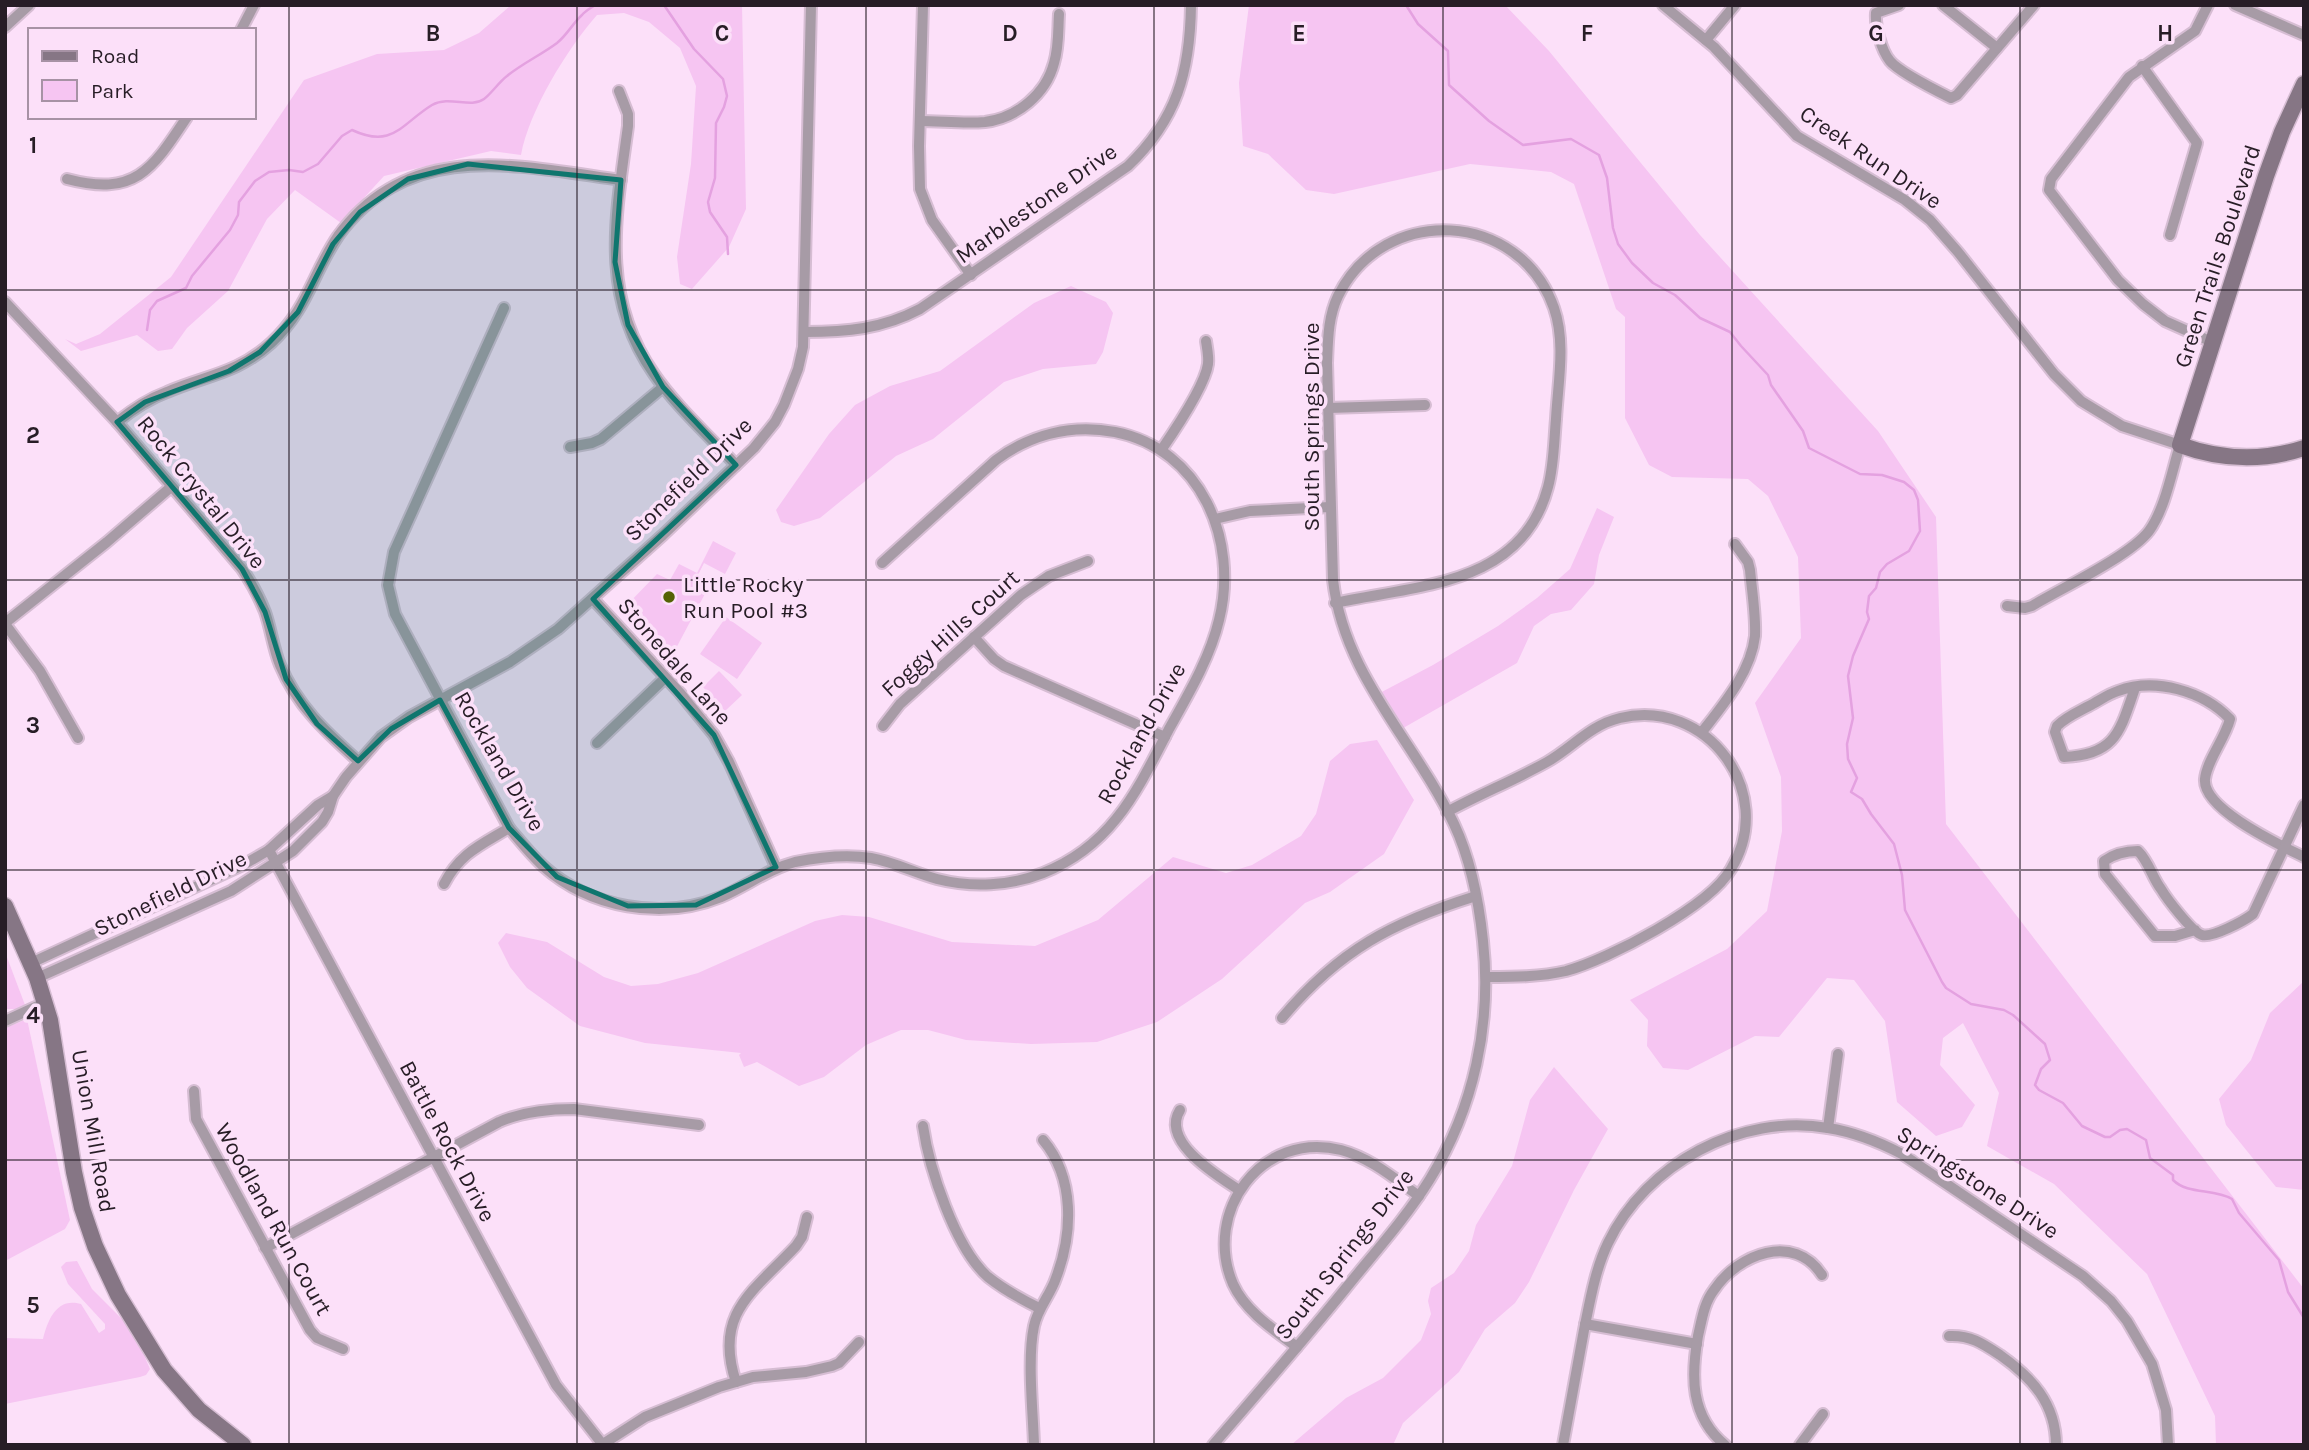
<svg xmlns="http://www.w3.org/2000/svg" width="2309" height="1450" viewBox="0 0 2309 1450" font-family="Karla,sans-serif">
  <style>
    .green { fill: #f6c5f2 }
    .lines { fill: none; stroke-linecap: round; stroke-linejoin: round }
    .stream { stroke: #e4a1e0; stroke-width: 2.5 }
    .street-casing { stroke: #d6bdd3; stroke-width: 14 }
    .secondary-casing { stroke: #d6bdd3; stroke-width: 19 }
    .street { stroke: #a79ba6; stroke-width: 10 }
    .secondary { stroke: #867685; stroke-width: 16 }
    .marked { fill: #0f766e; fill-opacity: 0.2; stroke: #0f766e; stroke-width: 5; stroke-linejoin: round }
    .grid { fill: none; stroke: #271d26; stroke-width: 2; stroke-opacity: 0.55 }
    .poi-dot { fill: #546204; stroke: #fce0f9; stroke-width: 2.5 }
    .labels { text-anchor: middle; stroke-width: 7; stroke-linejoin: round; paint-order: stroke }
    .street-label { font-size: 23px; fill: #271d26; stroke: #fce0f9 }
    .poi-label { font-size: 23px; fill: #271d26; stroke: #fce0f9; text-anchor: start }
    .grid-label { font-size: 23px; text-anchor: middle; font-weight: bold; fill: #271d26; stroke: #fce0f9; stroke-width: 7; stroke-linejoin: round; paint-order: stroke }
  </style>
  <rect width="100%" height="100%" fill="#fce0f9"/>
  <g class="green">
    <path d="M511,5h231l4,204 -17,38 -37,42 -12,-5 -3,-27 14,-93 5,-78 -16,-38 -31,-26 -25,-9 -27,2c-30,34 -68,96 -76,140l-30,-4 -107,25 -43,47 -46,-33 -28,29 -39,72 -41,37 -15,21 -14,2 -21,-16 -56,16 -16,-12 11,5 24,-10 71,-57 133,-197 73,-26 67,-4 35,-17z"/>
    <polygon points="1249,5 1505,5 1549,51 1700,235 1878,431 1936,517 1946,824 2304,1289 2304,1445 2216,1445 2215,1416 2147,1274 2054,1184 1987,1146 1999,1093 1963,1023 1943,1038 1940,1065 1975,1105 1962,1127 1936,1136 1897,1102 1885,1021 1854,980 1827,978 1779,1037 1755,1036 1688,1070 1663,1068 1647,1046 1648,1020 1630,1000 1727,949 1767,911 1782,831 1781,777 1755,703 1801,638 1798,557 1768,496 1748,479 1672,477 1649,465 1625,418 1625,317 1616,309 1574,184 1551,172 1470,164 1334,194 1306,190 1268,154 1243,146 1239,83"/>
    <polygon points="1071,286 1106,302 1113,313 1103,352 1096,364 1043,369 1004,382 933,439 896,456 820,518 794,526 781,522 776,510 829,434 855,405 890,386 940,371 1034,303"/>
    <polygon points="1597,508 1614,517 1599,555 1594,584 1571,610 1551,614 1534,626 1517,663 1398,731 1376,695 1433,665 1498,626 1537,598 1570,569"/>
    <polygon points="713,541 736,553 725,574 704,563 698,575 702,577 698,585 707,590 674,652 627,605 657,574 670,580 679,564 697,573"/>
    <polygon points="726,617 762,643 737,679 700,654"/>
    <polygon points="719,671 742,695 725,711 703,687"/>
    <polygon points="1377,740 1414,800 1384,854 1330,892 1305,903 1222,979 1157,1022 1097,1042 1031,1044 966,1040 928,1030 901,1030 866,1045 824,1077 799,1086 757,1062 744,1067 739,1055 741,1053 645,1043 580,1026 527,988 510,967 498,943 506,933 547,942 604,977 631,986 658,984 698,973 815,921 842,915 869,917 952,942 1035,946 1098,920 1173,857 1226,873 1252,865 1301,836 1316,814 1330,761 1350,744"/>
    <polygon points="5,952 25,1005 18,1009 5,1009"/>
    <polygon points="2304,981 2304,1190 2276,1187 2226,1125 2219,1099 2251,1060 2270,1013"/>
    <polygon points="27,1019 70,1220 65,1229 5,1261 5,1028"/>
    <polygon points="1554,1067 1608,1129 1574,1190 1529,1282 1515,1303 1485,1329 1459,1372 1403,1423 1393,1445 1291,1445 1346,1398 1383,1378 1421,1340 1431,1314 1428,1301 1431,1288 1454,1273 1469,1251 1476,1225 1512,1166 1530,1100"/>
    <path d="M77,1261l15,28 41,41 17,39 -4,6 -6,2 -135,27v-66l38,1c5,-20 14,-42 38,-35l18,29 6,-4v-5l-37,-40 -7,-17 5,-5z"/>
  </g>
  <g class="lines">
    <g class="stream">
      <polyline points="664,5 694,49 723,79 727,96 724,107 716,123 715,178 708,202 710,212 727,237 728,254"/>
      <path d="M1406,5l12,19 30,27 1,34 40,36 34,24 48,-6 28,16 8,23 6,50 5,16 14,19 21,20 22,12 25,23 30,14 11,14 27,29 3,10 32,46 6,17 51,26 22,1 22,7 10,8 4,10 2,31 -11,20 -22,13 -7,8 -4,16 -7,8 -2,16 2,7 -16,37 -5,20 5,42 -6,26 1,15 9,19 -6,14 11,7 9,15 23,30 8,31 3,35 37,72 4,6 25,16 33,6 9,5 32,29 5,16 -9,9 -6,16 4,5 24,13 19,23 23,11h5l10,-7 7,-1 19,11 4,18 23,17v5c15,15 41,8 59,19l7,14 40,47 9,32 16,26"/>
      <path d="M147,330l3,-20 7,-9 29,-13 6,-12 38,-46 8,-15 1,-13 16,-21 14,-9 20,-2 14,2 15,-8 24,-28 10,-6c41,19 49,-6 80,-25 18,-10 38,4 52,-6 7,-5 15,-17 23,-23 16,-13 34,-21 50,-33 10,-8 16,-20 25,-28 3,-4 9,-7 13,-10"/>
    </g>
    <defs>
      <g id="street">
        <polyline points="923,5 919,146 920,189 932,220 971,275"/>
        <path d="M1663,5l51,42 83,89 108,64 25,20 28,32 96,122 27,27 41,25 58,19c-8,26 -15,64 -31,86 -19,25 -87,57 -117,75l-7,2 -18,-2"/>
        <path d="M1899,5l-23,8c-1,13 5,37 14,48 9,11 47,30 61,37l6,-3 77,-90"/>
        <polyline points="1943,5 1997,48"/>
        <polyline points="2208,5 2195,31 2129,77 2051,179 2049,190 2118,280 2143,304 2165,321 2212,342"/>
        <polyline points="2235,5 2304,35"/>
        <polyline points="5,27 29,5"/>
        <polyline points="241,30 254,5"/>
        <polyline points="1706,40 1735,5"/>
        <polyline points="2142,66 2197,143 2170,235"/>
        <path d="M619,91l9,23v12c-12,89 -29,169 26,248 21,31 56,63 82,91"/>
        <path d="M920,121c21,0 44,3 65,1 32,-4 61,-28 69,-59 5,-16 4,-33 5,-49"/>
        <path d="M67,179c68,18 85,-9 120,-62"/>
        <path d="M5,302l112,120 125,147c9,13 17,28 23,43 6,17 8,36 15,53 17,41 46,67 78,96"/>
        <path d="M504,308l-110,244 -6,33 7,29 114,214c11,13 21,26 34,38 47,42 119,55 178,31 26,-11 47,-28 74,-35 25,-5 50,-8 76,-4 23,4 44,15 66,21 35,9 73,7 106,-6 69,-27 94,-82 126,-144 19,-34 41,-71 50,-109 20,-80 -18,-171 -104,-188 -43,-8 -84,2 -119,28l-114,103"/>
        <path d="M804,332c43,0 78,-3 116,-23l208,-143c49,-47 62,-94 63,-161"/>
        <polyline points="1328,408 1425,405"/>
        <path d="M117,422c16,-13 31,-23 50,-30 39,-17 70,-18 104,-49 37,-34 41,-69 67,-107 71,-98 181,-70 283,-56"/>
        <polyline points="570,447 592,443 601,439 663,387"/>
        <path d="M1162,449c13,-19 43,-63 46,-85 1,-7 -1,-16 -2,-23"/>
        <polyline points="1215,519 1250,511 1330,507"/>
        <polyline points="593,599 680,693 714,735 729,762 776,867"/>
        <polyline points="5,623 107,542 171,487"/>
        <polyline points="5,624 40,671 78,738"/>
        <polyline points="974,637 994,659 1004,666 1165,737"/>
        <path d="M2135,688c-15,43 -19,67 -71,69l-9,-25 2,-6c9,-9 21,-14 32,-20 10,-5 19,-12 29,-15 37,-14 85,0 112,28 -5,20 -23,41 -25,60 -3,30 75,66 99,78"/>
        <polyline points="883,726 900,704 1021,595 1049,576 1088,561"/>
        <path d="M1702,732c21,-27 49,-60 53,-96 1,-21 -3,-44 -5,-66l-2,-8 -13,-18"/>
        <polyline points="597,743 665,678"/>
        <path d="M1447,812c33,-18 68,-32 100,-50 25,-14 43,-37 73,-44 86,-21 158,74 111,151 -22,38 -122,90 -165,102 -26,6 -53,6 -79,6"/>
        <polyline points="269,850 556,1385 603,1445"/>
        <path d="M444,884c16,-31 37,-39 65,-56"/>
        <path d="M2195,930l-20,6h-20l-50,-62 -1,-13c10,-7 22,-10 34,-10 11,11 14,26 23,38 6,10 31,43 41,46 10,3 42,-14 51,-21l51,-109"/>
        <polyline points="31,963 243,865 269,850 318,805 333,796"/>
        <polyline points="37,978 231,891 293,851 322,822 328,812 333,796 346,777 381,737 409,717 510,662 558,629 663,535 754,448 775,422 784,405 798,369 803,347 811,5"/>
        <path d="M1282,1018c57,-68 111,-96 194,-122"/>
        <polyline points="5,1021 44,1003"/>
        <polyline points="194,1091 196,1119 310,1330 317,1338 343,1349"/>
        <path d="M1180,1110c-20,32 38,66 59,80"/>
        <path d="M923,1126c6,42 32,122 65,151 15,12 33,22 51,31"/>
        <polyline points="1828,1128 1838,1054"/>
        <path d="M265,1248l234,-126c23,-10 50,-13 75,-13l125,16"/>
        <polyline points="1585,1324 1697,1344"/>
        <path d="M1949,1336c21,-1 33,7 51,19 31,22 56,48 56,90"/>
        <path d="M1297,1347c-23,-17 -52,-36 -64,-63 -31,-72 29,-154 108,-134 30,8 54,29 78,46"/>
        <path d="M736,1382c-23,-69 18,-91 60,-136l6,-9 5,-20"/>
        <polyline points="603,1444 645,1417 719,1387 753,1377 806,1372 832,1366 839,1363 859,1342"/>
        <path d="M1034,1445c-1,-35 -7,-86 0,-119 4,-19 16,-30 22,-48 17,-45 19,-100 -13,-138"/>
        <path d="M1213,1445c45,-52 90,-104 133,-157 29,-36 60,-70 84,-109 44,-71 62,-156 53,-238 -4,-38 -13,-83 -29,-117 -40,-84 -110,-148 -121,-244l-6,-217c1,-24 1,-46 11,-67 46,-93 182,-86 216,12 12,35 4,74 2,111 -2,22 -2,46 -8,68 -26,99 -131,98 -213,116"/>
        <path d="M1563,1445c7,-39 14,-77 21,-115 6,-29 11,-60 24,-87 38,-79 132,-130 220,-115 26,4 51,14 74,26l181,122 28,25 16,20 25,43 14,46 2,35"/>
        <path d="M1725,1445c-35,-29 -34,-69 -27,-109 4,-17 6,-33 16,-46 24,-36 80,-58 108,-15"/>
        <polyline points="1800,1445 1823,1414"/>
      </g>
      <g id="secondary">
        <path d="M2304,84l-22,48 -16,44 -86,269c41,15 81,17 124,3"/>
        <polyline points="5,906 37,978 50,1020 74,1172 82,1208 95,1246 118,1295 164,1370 199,1410 243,1445"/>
      </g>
    </defs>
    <use href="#street" class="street-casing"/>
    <use href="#secondary" class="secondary-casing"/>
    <use href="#street" class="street"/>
    <use href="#secondary" class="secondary"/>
  </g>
  <path class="marked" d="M468,164l153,16 -6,82 13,63 35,62 73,78 -143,134 121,136 62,132 -80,38 -68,1 -71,-29 -48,-49 -69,-128 -49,29 -33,32 -41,-37 -31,-45 -21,-67 -23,-43 -125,-147 28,-20 84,-31 31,-19 38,-40 35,-68 27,-32 48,-33z"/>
  <path class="grid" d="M289,5v1440M577,5v1440M866,5v1440M1154,5v1440M1443,5v1440M1732,5v1440M2020,5v1440M5,290h2299M5,580h2299M5,870h2299M5,1160h2299"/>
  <circle class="poi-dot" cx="669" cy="597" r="7"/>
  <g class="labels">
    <g class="street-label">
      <text transform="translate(1871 157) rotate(34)" y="8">Creek Run Drive</text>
      <text transform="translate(1036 203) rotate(-35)" y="8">Marblestone Drive</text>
      <text transform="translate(2217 256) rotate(-72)" y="8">Green Trails Boulevard</text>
      <text transform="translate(1311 427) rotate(-90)" y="8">South Springs Drive</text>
      <text transform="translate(688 479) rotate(-44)" y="8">Stonefield Drive</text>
      <text transform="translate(202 492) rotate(51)" y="8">Rock Crystal Drive</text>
      <text transform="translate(950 633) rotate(-42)" y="8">Foggy Hills Court</text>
      <text transform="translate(675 661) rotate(49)" y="8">Stonedale Lane</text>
      <text transform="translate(1141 733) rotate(-61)" y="8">Rockland Drive</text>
      <text transform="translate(500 761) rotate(60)" y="8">Rockland Drive</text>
      <text transform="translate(170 893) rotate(-26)" y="8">Stonefield Drive</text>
      <text transform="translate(94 1131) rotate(80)" y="8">Union Mill Road</text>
      <text transform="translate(448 1141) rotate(62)" y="8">Battle Rock Drive</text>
      <text transform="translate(1978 1182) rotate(33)" y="8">Springstone Drive</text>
      <text transform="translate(274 1219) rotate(61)" y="8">Woodland Run Court</text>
      <text transform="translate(1344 1254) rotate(-52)" y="8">South Springs Drive</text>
    </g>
    <g class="poi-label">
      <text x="683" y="592">Little Rocky<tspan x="683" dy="26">Run Pool #3</tspan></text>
    </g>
  </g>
  <g class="grid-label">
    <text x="433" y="41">B</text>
    <text x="722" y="41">C</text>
    <text x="1010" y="41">D</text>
    <text x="1299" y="41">E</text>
    <text x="1587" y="41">F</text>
    <text x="1876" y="41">G</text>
    <text x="2165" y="41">H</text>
    <text x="33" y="153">1</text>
    <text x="33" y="443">2</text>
    <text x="33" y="733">3</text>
    <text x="33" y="1023">4</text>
    <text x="33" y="1313">5</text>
  </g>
  <rect width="2309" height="1450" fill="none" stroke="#271d26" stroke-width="14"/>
  <rect x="28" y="28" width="228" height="91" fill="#fce0f9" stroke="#a792a5" stroke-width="2"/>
  <rect x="42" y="51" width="35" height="10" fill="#867685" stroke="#a792a5" stroke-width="2"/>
  <text x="91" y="63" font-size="21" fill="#271d26">Road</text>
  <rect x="42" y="80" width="35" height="21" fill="#f6c5f2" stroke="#a792a5" stroke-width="2"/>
  <text x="91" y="98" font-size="21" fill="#271d26">Park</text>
</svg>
